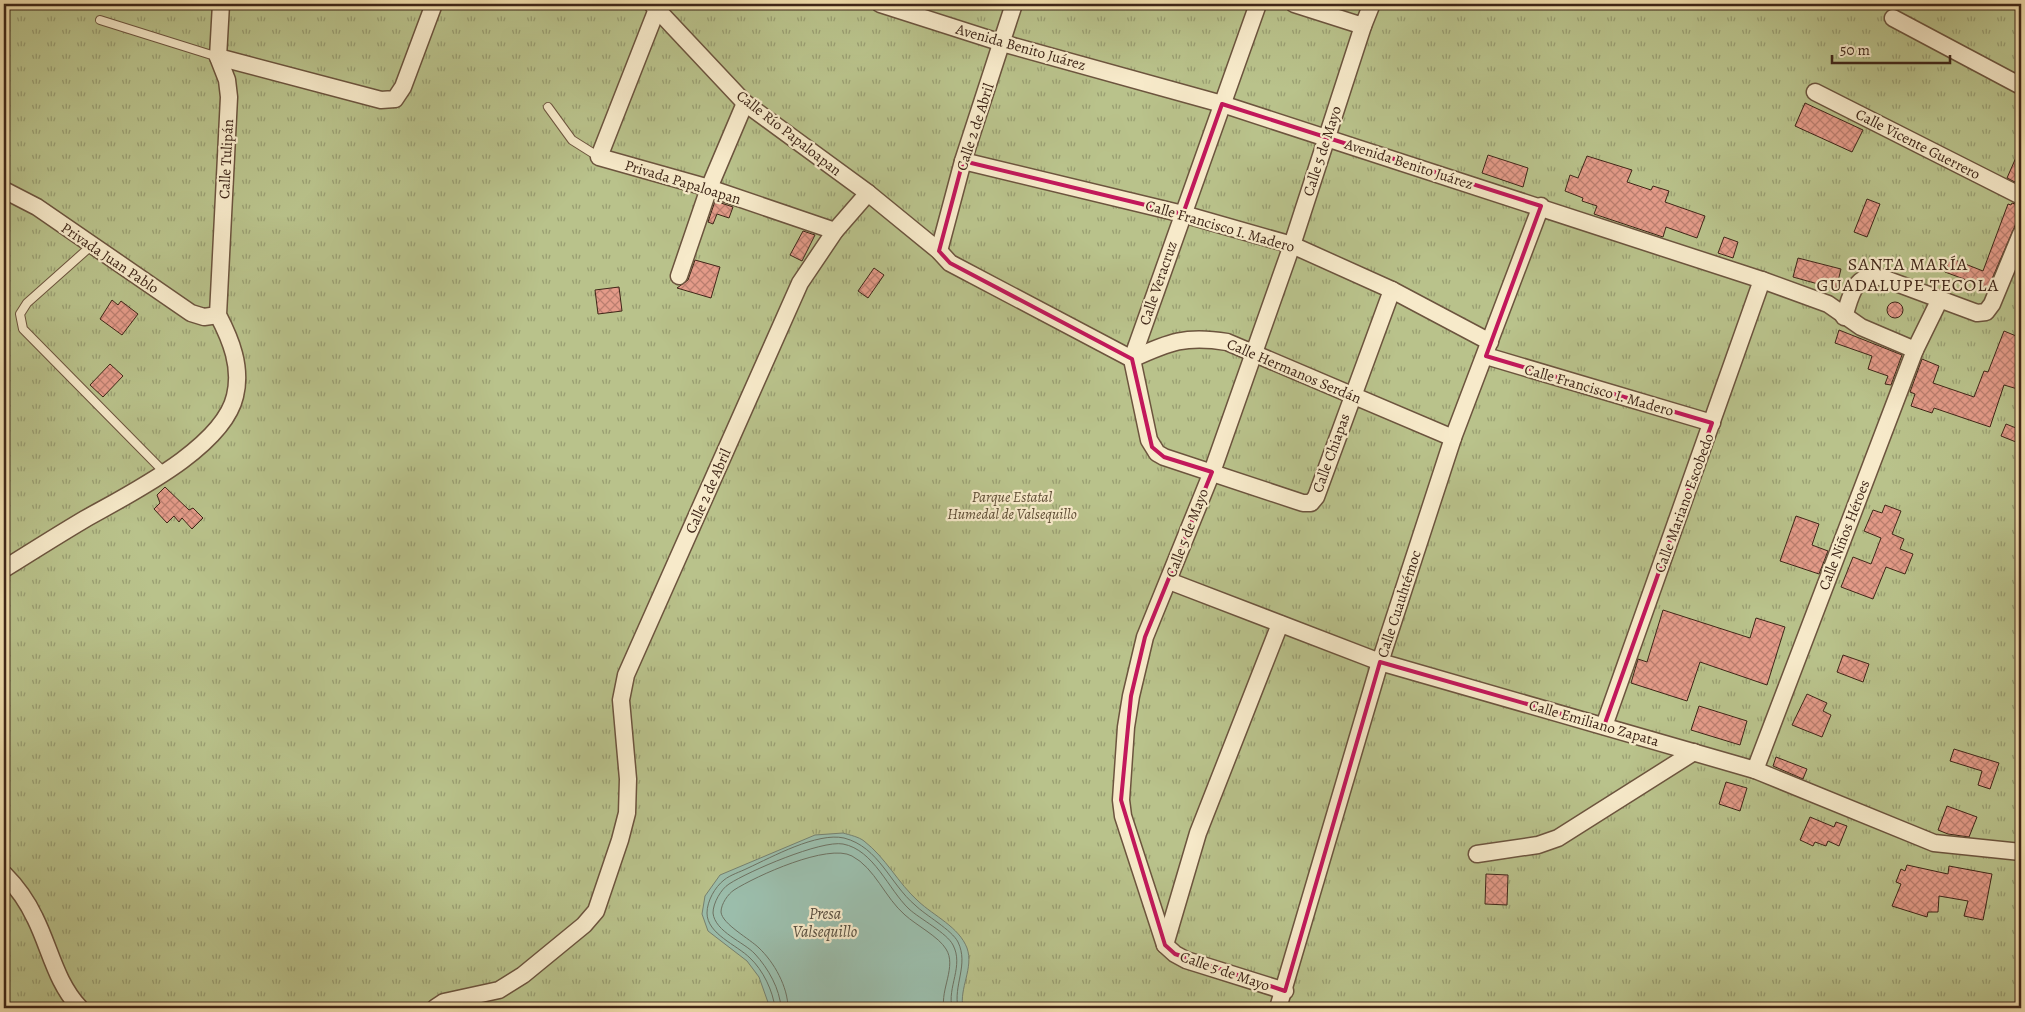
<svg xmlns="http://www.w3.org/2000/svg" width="2025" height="1012" viewBox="0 0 2025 1012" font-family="Alegreya,serif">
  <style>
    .park { fill: url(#park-tufts); stroke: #7c7452 }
    .water { fill: #9bbdab; stroke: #768170 }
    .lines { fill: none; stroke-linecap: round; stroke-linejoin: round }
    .shore { stroke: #6d7262; stroke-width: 1 }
    .building { fill: url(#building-cross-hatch); stroke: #3f2618 }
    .lane-casing { stroke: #6c543e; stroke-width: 10 }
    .street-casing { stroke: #6c543e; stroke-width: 19 }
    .lane { stroke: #f7eaca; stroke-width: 8 }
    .street { stroke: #f7eaca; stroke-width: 16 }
    .marked { fill: none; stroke: #c2185b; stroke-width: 4; stroke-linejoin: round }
    .labels { text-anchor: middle; stroke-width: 4.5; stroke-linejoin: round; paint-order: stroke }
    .street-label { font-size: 15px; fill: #3f2618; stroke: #f7eaca }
    .park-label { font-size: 15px; font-style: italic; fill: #5e4d35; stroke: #f7eaca }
    .water-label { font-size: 16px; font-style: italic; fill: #564c3d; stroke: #f7eaca }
    .quarter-label { font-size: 18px; letter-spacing: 1px; fill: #3f2618; stroke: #f7eaca }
  </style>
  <defs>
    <pattern id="park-tufts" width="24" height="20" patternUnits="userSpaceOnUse" patternTransform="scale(1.25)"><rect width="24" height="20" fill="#b9c28b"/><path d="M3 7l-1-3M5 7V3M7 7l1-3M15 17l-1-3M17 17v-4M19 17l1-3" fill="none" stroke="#989d71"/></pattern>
    <pattern id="building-cross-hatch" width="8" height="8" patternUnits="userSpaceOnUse" patternTransform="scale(1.25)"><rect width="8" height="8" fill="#e49b89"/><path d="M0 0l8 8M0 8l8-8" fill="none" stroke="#ba7e6f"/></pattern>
  </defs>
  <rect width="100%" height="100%" fill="#f2dfae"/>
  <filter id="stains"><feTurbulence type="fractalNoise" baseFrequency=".004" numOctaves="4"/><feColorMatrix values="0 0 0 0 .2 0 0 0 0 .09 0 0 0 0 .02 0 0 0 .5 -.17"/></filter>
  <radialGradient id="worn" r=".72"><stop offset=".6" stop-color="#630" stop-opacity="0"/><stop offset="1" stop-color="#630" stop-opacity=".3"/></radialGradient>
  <rect class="park" x="4" y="4" width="2017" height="1004"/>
  <path class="water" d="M843,833c7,2 16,4 21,8 22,17 34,42 54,60 16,15 41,26 49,47 7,20 -8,40 -4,60h-193l-11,-31 -12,-16 -39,-30 -6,-17 3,-18 15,-21 95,-40z"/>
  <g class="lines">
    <g class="shore">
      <path d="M775,1008c-2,-17 -12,-38 -25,-50 -13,-13 -43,-24 -43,-45 0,-12 8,-26 17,-33 6,-5 16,-8 24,-12 24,-11 69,-36 96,-30 35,9 46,46 71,67 10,10 37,25 43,37 11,23 -5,43 0,66"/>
      <path d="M781,1008c-1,-19 -13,-40 -26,-54 -11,-12 -40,-22 -42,-41 0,-10 8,-24 16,-29 20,-13 92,-44 114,-40 31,6 45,45 66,65 11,10 38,24 44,36 11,21 -6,42 -1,63"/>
      <path d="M788,1008c0,-21 -14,-46 -29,-60 -9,-9 -37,-24 -38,-36 0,-8 7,-18 13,-22 22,-14 94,-47 118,-34 23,12 33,42 53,59 11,10 34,22 41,34 11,17 -6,41 -2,59"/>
    </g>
  </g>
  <g class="building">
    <polygon points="1805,103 1863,130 1852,152 1795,126"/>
    <polygon points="2021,146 2021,185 2007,178"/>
    <polygon points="1488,155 1528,168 1523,187 1482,173"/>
    <polygon points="1587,156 1632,170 1627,182 1651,190 1653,186 1669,191 1665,202 1705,216 1697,238 1666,227 1663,237 1594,214 1597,206 1582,201 1583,198 1565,191 1570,175 1578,178"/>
    <polygon points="1867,199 1880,204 1867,237 1854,232"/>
    <polygon points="715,201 733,207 729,218 717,214 713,224 708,222"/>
    <polygon points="2012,203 2021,206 2021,212 1988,288 1945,272 1950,258 1983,271 2008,204 2011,205"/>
    <polygon points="803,231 815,235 802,261 790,255"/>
    <polygon points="1724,237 1738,242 1733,258 1718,253"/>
    <polygon points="1798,258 1841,269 1836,289 1793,277"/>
    <polygon points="695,260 720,267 711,298 677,288 688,280"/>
    <polygon points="874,268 884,275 868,298 858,291"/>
    <polygon points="619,287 622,311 598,314 595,290"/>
    <polygon points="112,300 118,305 121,301 138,314 122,335 100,319"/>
    <circle cx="1895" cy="310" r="8"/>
    <polygon points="1839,330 1902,355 1891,385 1885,384 1888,376 1868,369 1872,356 1835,343"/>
    <polygon points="2004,331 2021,338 2021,390 2004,385 1990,427 1934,408 1932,413 1911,406 1915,394 1910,392 1922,359 1939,366 1933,383 1974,397 1984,371 1988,372"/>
    <polygon points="110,364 123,376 103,397 90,385"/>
    <polygon points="2006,424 2021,430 2016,442 2001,436"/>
    <polygon points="165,487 189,510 193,508 203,518 192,529 182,518 179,522 174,516 167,523 154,509 160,503 157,495"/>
    <polygon points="1885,505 1901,511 1892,534 1904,539 1900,549 1913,554 1905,574 1886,567 1873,599 1841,587 1853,557 1871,564 1881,538 1864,531 1873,510 1882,513"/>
    <polygon points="1796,516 1819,524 1812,545 1828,551 1819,574 1780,561"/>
    <polygon points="1663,610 1750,638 1756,618 1785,627 1767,685 1700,662 1687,701 1631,683 1638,659 1647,662"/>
    <polygon points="1843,655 1869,664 1863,682 1837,672"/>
    <polygon points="1807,694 1827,703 1823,711 1831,715 1822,737 1792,725"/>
    <polygon points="1699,706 1747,721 1740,745 1691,730"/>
    <polygon points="1954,749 1999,763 1990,789 1978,785 1982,771 1950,761"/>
    <polygon points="1776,757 1807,769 1803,779 1773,766"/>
    <polygon points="1726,782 1747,788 1740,811 1719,804"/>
    <polygon points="1947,806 1977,817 1969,837 1948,834 1938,830"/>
    <polygon points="1810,817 1834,827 1836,822 1847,826 1839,846 1828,841 1826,846 1815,842 1813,846 1800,840"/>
    <polygon points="1907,865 1948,874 1949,866 1992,874 1983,920 1964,916 1968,901 1939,896 1938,912 1928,912 1927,917 1892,906 1901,884 1896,882 1901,869 1905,871"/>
    <polygon points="1486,874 1508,875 1507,905 1485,904"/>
  </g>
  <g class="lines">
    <defs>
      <g id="lane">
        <polyline points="100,20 218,57"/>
        <polyline points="548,107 572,140 599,157"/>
        <polyline points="91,246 27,303 20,314 23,329 165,473"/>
      </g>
      <g id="street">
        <polyline points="652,4 745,103 868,193 939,251 950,263 1132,359"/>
        <polyline points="880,4 1002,43 1222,104 1762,280 1828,304 1861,327 1915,350"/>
        <polyline points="1258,4 1132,359 1149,440 1157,453 1164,457 1303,503 1311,503 1316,497 1392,290"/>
        <polyline points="1294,4 1363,26"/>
        <polyline points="657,9 599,157 709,188 835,231"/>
        <polyline points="1893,18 2021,86"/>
        <polyline points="218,57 381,100 395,99 403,87 434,4"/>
        <polyline points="1815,92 2021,196"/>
        <polyline points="963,161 1183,214 1292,245 1392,290 1490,342"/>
        <polyline points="4,190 37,207 191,313 204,317 218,315"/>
        <polyline points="939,251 963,161 1014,4"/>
        <polyline points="679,276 709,188 745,103"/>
        <path d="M1844,317c7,-21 9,-43 36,-40l97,36 9,-1 6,-8 29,-70"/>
        <polyline points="1486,356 1712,423"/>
        <path d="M1132,359c37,-17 54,-24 95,-17l226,96"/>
        <path d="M4,569c27,-17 54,-34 81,-50 44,-25 138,-71 150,-123 7,-29 -4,-56 -17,-81l11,-218 -2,-17 -9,-23 3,-53"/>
        <polyline points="1169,581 1380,662 1755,770 1934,843 2021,852"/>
        <polyline points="1604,726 1762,280"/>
        <polyline points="1755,770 1915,350 1939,301"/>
        <polyline points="1477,854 1538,845 1558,838 1694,752"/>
        <path d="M4,874c13,13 23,27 31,44 15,30 21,65 45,90"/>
        <polyline points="1165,945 1198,833 1280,624"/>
        <polyline points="1285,991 1186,960 1175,954 1165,945 1123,816 1121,800 1126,727 1131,696 1145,637 1212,472 1292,245 1363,26 1371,6"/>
        <polyline points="435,1008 444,1002 499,990 523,975 584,925 596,911 620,840 627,813 628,779 621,700 626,675 800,283 835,231 868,193"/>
        <polyline points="1278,1008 1380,662 1453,438 1541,206"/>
      </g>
    </defs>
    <use href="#lane" class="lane-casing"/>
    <use href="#street" class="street-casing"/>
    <use href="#lane" class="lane"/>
    <use href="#street" class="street"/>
  </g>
  <path class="marked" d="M1222,104l319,102 -55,150 226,67 -108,303 -224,-64 -95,329 -110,-37 -10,-9 -44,-145 10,-104 14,-59 67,-165 -48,-15 -12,-10 -20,-88 -182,-96 -11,-12 24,-90 220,53z"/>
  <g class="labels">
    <g class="street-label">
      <text transform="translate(1021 47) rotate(16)" y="5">Avenida Benito Juárez</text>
      <text transform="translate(975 127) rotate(-72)" y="5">Calle 2 de Abril</text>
      <text transform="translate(789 133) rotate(38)" y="5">Calle Río Papaloapan</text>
      <text transform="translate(1918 144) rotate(27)" y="5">Calle Vicente Guerrero</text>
      <text transform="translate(1322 151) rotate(-72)" y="5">Calle 5 de Mayo</text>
      <text transform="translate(226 159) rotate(-87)" y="5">Calle Tulipán</text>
      <text transform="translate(1409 164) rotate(18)" y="5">Avenida Benito Juárez</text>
      <text transform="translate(683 182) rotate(17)" y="5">Privada Papaloapan</text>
      <text transform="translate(1220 226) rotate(16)" y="5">Calle Francisco I. Madero</text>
      <text transform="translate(110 258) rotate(34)" y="5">Privada Juan Pablo</text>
      <text transform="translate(1158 283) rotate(-71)" y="5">Calle Veracruz</text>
      <text transform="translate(1294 371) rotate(23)" y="5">Calle Hermanos Serdán</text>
      <text transform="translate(1599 390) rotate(16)" y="5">Calle Francisco I. Madero</text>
      <text transform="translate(1331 453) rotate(-70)" y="5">Calle Chiapas</text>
      <text transform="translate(708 491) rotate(-66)" y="5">Calle 2 de Abril</text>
      <text transform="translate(1684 503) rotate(-70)" y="5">Calle Mariano Escobedo</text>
      <text transform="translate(1187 533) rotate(-69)" y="5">Calle 5 de Mayo</text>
      <text transform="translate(1844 535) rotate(-69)" y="5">Calle Niños Héroes</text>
      <text transform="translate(1399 604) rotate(-72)" y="5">Calle Cuauhtémoc</text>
      <text transform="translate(1594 723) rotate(16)" y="5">Calle Emiliano Zapata</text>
      <text transform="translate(1225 971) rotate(19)" y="5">Calle 5 de Mayo</text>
    </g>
    <g class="park-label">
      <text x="1012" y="502">Parque Estatal<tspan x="1012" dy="17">Humedal de Valsequillo</tspan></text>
    </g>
    <g class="water-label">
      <text x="825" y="919">Presa<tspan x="825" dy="18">Valsequillo</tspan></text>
    </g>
    <g class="quarter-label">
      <text x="1908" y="270">SANTA MARÍA<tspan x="1908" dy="21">GUADALUPE TECOLA</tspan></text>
    </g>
  </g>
  <rect width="2025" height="1012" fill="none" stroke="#f2dfae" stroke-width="20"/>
  <rect x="5" y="5" width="2015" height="1002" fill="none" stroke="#3f2618" stroke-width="2.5"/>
  <rect x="10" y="10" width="2005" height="992" fill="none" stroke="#3f2618"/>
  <path d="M1832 55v8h118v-8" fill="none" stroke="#3f2618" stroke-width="2.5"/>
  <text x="1840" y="55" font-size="15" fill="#3f2618" stroke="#f7eaca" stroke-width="4" paint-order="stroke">50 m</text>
  <rect width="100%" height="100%" filter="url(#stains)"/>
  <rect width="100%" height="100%" fill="url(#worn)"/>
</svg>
